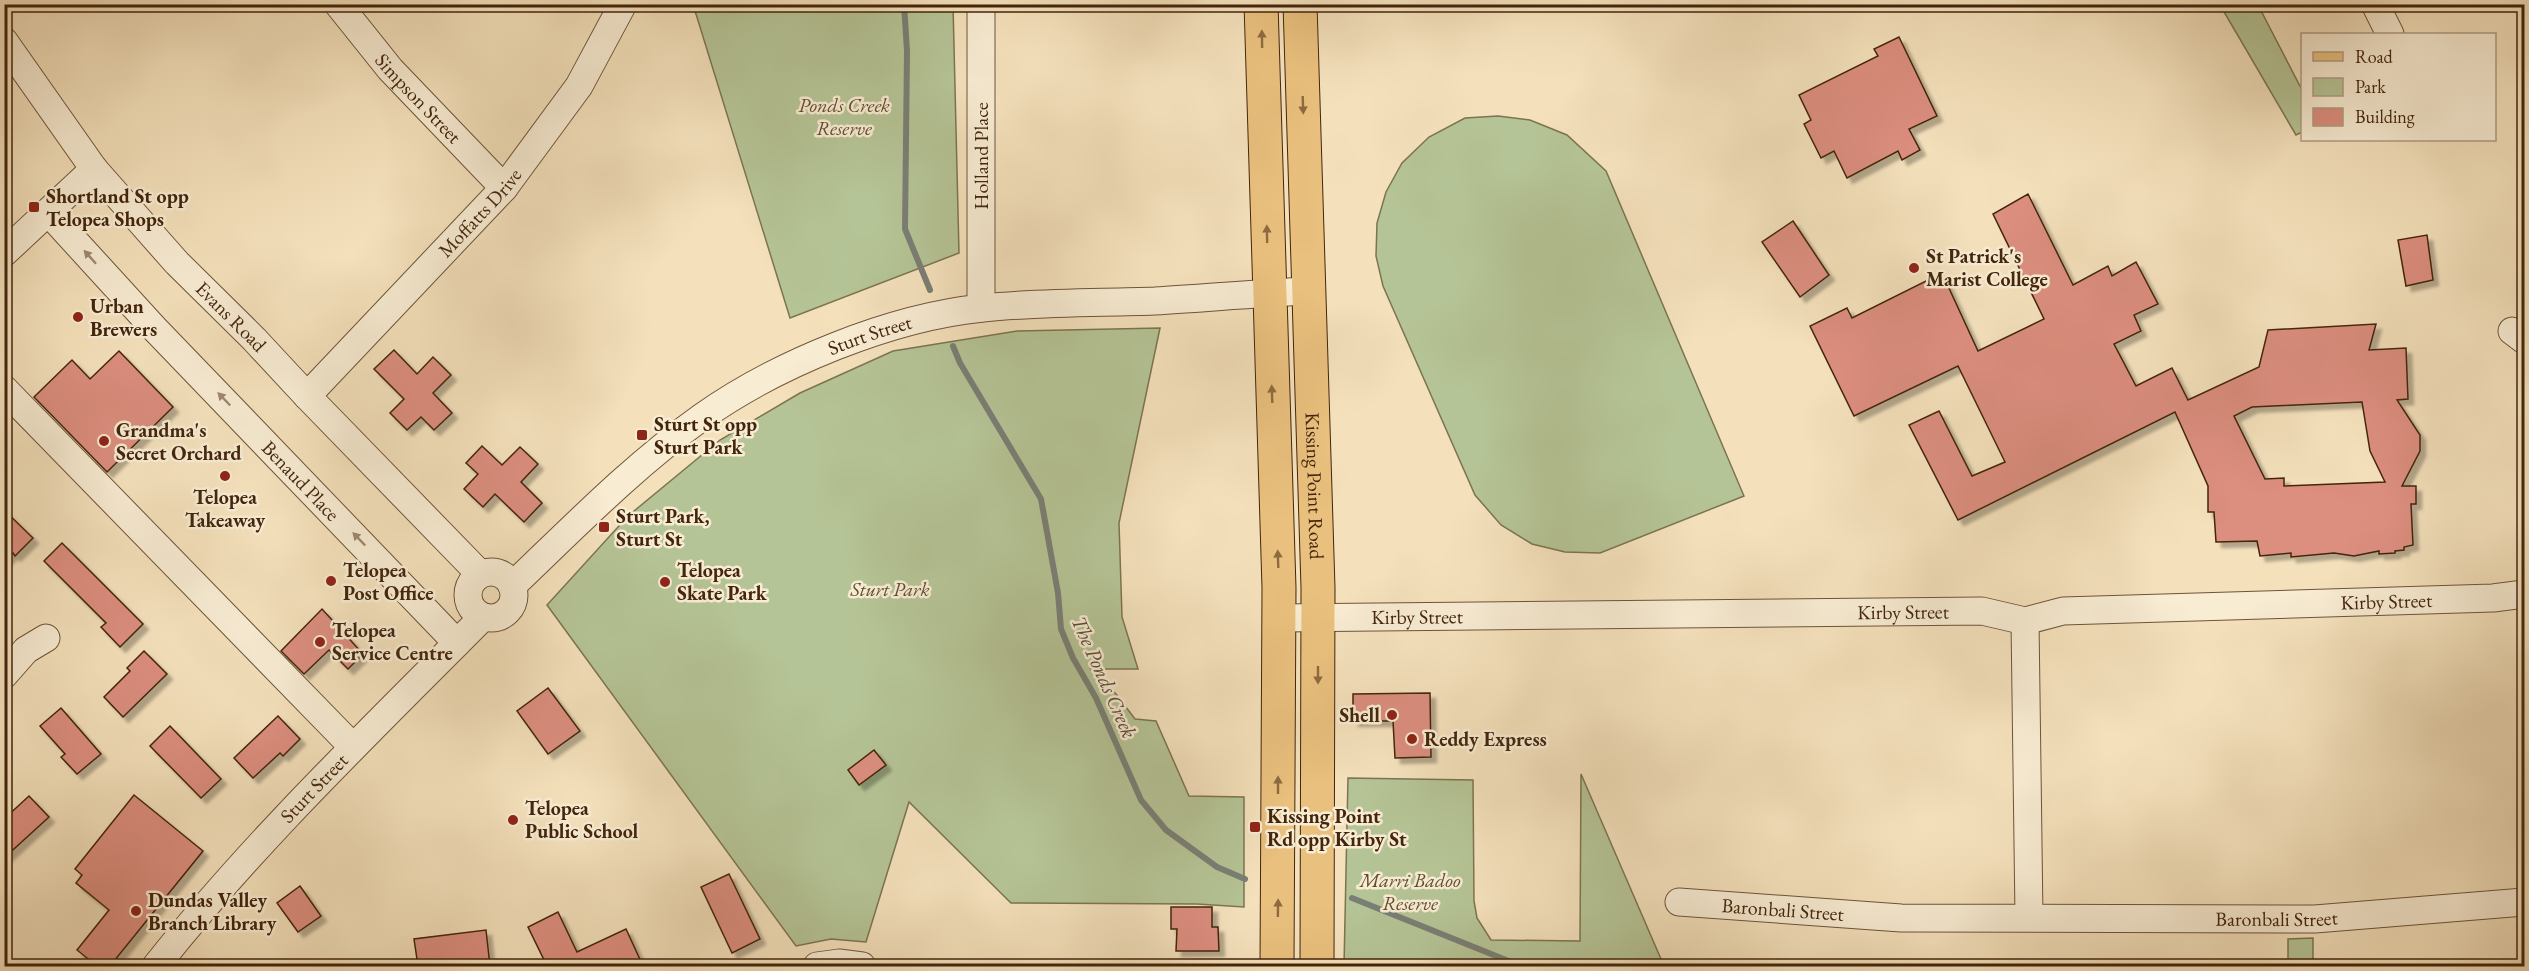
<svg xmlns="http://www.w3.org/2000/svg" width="2529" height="971" viewBox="0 0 2529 971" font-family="'EB Garamond',serif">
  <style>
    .green { fill: #b5c496; stroke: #7c7451; stroke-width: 1.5 }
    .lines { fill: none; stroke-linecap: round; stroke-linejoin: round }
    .stream { stroke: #7a7f75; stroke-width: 6 }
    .building { fill: #dc8e7f; stroke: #42250c; stroke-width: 1.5; fill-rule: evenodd; filter: url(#shadow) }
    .minor-casing { stroke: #6e5438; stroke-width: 29 }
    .major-casing { stroke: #42250c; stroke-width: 35 }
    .minor { stroke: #f8ecd3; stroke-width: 27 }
    .major { stroke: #eac07e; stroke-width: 33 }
    .oneway { fill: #8e6b3f }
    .oneway2 { fill: #9d8870 }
    .poi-dot { fill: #8f2418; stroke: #f8ecd3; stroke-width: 2 }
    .labels { text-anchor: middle; stroke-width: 5; stroke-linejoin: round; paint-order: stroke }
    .street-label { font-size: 20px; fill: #42250c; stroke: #f8ecd3 }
    .park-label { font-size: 20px; font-style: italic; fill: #5f4d2e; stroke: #f8ecd3 }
    .poi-label { font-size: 20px; font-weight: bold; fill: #42250c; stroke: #f8ecd3; text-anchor: start }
    .water-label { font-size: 21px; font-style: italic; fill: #5a4a38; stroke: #f8ecd3 }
  </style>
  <defs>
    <filter id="shadow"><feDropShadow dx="5.5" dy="5.5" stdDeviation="1.5" flood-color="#0004"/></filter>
  </defs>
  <rect width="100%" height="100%" fill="#f4e1bc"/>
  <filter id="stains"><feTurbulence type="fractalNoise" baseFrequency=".00333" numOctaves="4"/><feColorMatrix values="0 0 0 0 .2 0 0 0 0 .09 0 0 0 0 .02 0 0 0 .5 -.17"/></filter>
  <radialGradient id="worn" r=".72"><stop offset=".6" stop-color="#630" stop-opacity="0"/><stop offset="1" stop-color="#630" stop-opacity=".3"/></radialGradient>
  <g class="green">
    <polygon points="691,5 953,5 959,253 790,318 696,14"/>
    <polygon points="2220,5 2258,5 2302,90 2302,132 2296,135"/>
    <polygon points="1498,116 1530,120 1567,135 1606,171 1744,496 1600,553 1565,552 1532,544 1501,525 1475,495 1383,286 1376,256 1377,223 1386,192 1402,163 1429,137 1465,118"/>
    <polygon points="1160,328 1119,523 1122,617 1138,669 1091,669 1116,694 1135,719 1156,721 1189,796 1244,797 1244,907 1197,904 1011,903 909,802 866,942 831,939 796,946 547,605 628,516 720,440 800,393 893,351 1017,331"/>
    <polygon points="1581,774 1664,966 1344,966 1348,778 1473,780 1474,901 1477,918 1491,940 1580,941"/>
    <polygon points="2313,938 2313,966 2288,966 2288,939"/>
  </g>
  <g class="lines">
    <g class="stream">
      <polyline points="904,4 907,51 905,229 930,290"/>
      <polyline points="953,346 960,363 1041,499 1058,593 1061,629 1073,658 1096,698 1141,800 1166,830 1217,867 1245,879"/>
      <polyline points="1352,898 1521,966"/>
    </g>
  </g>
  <g class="building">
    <polygon points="1899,37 1937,116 1909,129 1920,150 1902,160 1898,151 1847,178 1834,151 1821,158 1804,124 1811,120 1799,95 1878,56 1874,49"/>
    <path d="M2028,194l45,91 35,-19 4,10 24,-14 22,42 -24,11 7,16 -27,13 22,42 36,-18 16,32 71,-33 9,-37 108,-6 -7,26 37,-2 2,51 -11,1 23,35v16l-18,35h14v18h-5l2,41 -9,2v3l-9,1v2l-16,1v-3l-25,5 -20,-3 -43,4v-4l-31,3 -3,-15 -41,1 -2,-30h-6v-26l-33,-74 -217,108 -49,-95 30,-14 33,65 33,-14 -47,-96 -104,50 -44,-90 37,-18 5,10 90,-45 36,78 66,-32 -51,-105zM2362,402l8,49 15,31 -101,4v-8l-19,1 -31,-63 18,-9z"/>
    <polygon points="1793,221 1829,275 1800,297 1762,242"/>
    <polygon points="2427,235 2433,280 2406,286 2398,240"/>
    <polygon points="394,350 417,374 433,357 451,375 433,393 452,413 434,430 421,417 407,430 390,413 404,399 374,369"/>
    <polygon points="119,351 173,407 107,472 34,397 72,360 90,379"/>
    <polygon points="482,446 502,465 520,447 538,464 521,482 542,503 524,522 495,494 483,507 464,489 478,474 466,463"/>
    <polygon points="4,510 33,538 15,556 13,553 4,561"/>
    <polygon points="62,543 143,624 120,647 101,627 106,623 44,561"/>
    <polygon points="322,609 363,654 348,669 329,650 304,674 281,651"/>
    <polygon points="144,651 167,674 123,717 104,697 130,671 127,668"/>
    <polygon points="548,688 580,731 548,754 517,711"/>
    <polygon points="1430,693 1431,757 1395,758 1393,721 1353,721 1353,694"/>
    <polygon points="61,708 101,754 77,774 61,757 65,754 40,726"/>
    <polygon points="278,716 300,739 283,756 280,753 253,778 234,758"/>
    <polygon points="170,726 221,779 201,798 150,746"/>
    <polygon points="874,750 886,765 859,785 848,770"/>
    <polygon points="134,795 203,851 110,966 97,966 77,950 109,910 76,883 82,875 75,869"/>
    <polygon points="29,796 49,817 4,858 4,819"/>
    <polygon points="729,874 760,939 732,953 701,887"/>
    <polygon points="300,886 321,916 298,932 277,903"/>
    <polygon points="1171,907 1212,907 1212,927 1218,927 1219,951 1176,951 1177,929 1171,929"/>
    <polygon points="558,912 577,952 626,929 643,966 547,966 528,927"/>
    <polygon points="486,930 490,966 418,966 414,939"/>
  </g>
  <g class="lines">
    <defs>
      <g id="minor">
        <path id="s1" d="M338,4l52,65 114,119"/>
        <polyline points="981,4 981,308"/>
        <polyline points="2375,4 2390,34"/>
        <path id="s2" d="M4,41l90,128 83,94 77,76 53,57 173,178"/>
        <path id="s3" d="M48,212l106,116 303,315"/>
        <polyline points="4,253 94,169"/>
        <polyline points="2512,331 2524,340"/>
        <polyline points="4,389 352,746"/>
        <path id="s4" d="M307,396l197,-208 75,-102 44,-82"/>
        <circle cx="491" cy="595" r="23"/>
        <path id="s5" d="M512,586c61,-58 121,-120 190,-169 75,-53 189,-100 281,-109 57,-6 115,-5 172,-7 52,-3 103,-8 155,-10"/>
        <path id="s6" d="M1279,618l703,-7 43,10 38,-10 430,-13 31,-4"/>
        <polyline points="2025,621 2029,917"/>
        <polyline points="4,675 26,650 46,638"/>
        <path id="s7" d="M1679,902l222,16 414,1 209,-17"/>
        <path id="s8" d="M156,966c99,-125 214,-235 327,-349"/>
        <polyline points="817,966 839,963 862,966"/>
      </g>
      <g id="major">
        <polyline points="1261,4 1279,588 1277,966"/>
        <path id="s9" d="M1300,4l18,584 -1,378"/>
      </g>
    </defs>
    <use href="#minor" class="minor-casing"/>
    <use href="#major" class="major-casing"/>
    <use href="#minor" class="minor"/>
    <use href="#major" class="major"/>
  </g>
  <defs><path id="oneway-solid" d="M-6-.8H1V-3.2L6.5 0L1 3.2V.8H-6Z" transform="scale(1.5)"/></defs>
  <g class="oneway">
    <use href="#oneway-solid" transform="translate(1262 39) rotate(-91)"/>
    <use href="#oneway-solid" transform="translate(1303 105) rotate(88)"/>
    <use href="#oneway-solid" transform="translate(1267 234) rotate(-91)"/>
    <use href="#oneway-solid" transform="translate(1272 394) rotate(-92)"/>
    <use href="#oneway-solid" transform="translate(1278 559) rotate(-92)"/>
    <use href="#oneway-solid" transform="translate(1318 675) rotate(90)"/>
    <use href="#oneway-solid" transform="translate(1278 785) rotate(-90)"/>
    <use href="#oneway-solid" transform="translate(1278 908) rotate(-89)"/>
  </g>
  <g class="oneway2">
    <use href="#oneway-solid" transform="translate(90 257) rotate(-132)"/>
    <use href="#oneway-solid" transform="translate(224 399) rotate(-134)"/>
    <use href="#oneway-solid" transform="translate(359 539) rotate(-134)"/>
  </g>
  <g class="poi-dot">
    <rect x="28" y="201" width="12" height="12" rx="3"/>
    <circle cx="1914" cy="268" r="6"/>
    <circle cx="78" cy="317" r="6"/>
    <rect x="636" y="429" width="12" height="12" rx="3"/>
    <circle cx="104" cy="441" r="6"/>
    <circle cx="225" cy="476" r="6"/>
    <rect x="598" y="521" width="12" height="12" rx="3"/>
    <circle cx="331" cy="581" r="6"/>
    <circle cx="665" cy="582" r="6"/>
    <circle cx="320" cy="642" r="6"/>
    <circle cx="1392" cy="715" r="6"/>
    <circle cx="1412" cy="739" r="6"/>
    <circle cx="513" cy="820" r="6"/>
    <rect x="1249" y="821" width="12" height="12" rx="3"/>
    <circle cx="136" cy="911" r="6"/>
  </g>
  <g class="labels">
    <g class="street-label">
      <text dy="7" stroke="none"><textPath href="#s1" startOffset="124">Simpson Street</textPath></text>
      <text transform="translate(981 156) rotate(-90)" y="7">Holland Place</text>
      <text dy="7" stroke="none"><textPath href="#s4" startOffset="252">Moffatts Drive</textPath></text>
      <text dy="7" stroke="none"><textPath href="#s2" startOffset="358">Evans Road</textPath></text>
      <text dy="7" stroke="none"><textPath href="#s5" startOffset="442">Sturt Street</textPath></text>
      <text dy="7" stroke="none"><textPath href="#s3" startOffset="369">Benaud Place</textPath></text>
      <text dy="7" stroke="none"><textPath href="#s9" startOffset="482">Kissing Point Road</textPath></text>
      <text dy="7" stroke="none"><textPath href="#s6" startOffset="1110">Kirby Street</textPath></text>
      <text dy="7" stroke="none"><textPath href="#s6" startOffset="624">Kirby Street</textPath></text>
      <text dy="7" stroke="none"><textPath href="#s6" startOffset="138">Kirby Street</textPath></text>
      <text dy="7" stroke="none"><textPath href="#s8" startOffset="238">Sturt Street</textPath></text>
      <text dy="7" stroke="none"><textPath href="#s7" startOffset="104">Baronbali Street</textPath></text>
      <text dy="7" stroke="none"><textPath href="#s7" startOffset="598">Baronbali Street</textPath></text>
    </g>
    <g class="park-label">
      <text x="844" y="112">Ponds Creek<tspan x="844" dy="23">Reserve</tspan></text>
      <text x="890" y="596">Sturt Park</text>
      <text x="1410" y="887">Marri Badoo<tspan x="1410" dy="23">Reserve</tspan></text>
    </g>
    <g class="poi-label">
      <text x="46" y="203">Shortland St opp<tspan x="46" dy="23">Telopea Shops</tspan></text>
      <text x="1926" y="263">St Patrick's<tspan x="1926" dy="23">Marist College</tspan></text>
      <text x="90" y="313">Urban<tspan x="90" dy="23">Brewers</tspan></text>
      <text x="654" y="431">Sturt St opp<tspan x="654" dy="23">Sturt Park</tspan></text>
      <text x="116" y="437">Grandma's<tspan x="116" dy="23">Secret Orchard</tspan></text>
      <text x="225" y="504" text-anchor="middle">Telopea<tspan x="225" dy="23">Takeaway</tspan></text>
      <text x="616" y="523">Sturt Park,<tspan x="616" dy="23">Sturt St</tspan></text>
      <text x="343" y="577">Telopea<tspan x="343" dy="23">Post Office</tspan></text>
      <text x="677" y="577">Telopea<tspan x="677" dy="23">Skate Park</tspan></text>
      <text x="332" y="637">Telopea<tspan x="332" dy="23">Service Centre</tspan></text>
      <text x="1380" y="722" text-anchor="end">Shell</text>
      <text x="1424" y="746">Reddy Express</text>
      <text x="525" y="815">Telopea<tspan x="525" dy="23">Public School</tspan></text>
      <text x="1267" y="823">Kissing Point<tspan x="1267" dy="23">Rd opp Kirby St</tspan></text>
      <text x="148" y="907">Dundas Valley<tspan x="148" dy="23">Branch Library</tspan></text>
    </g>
    <g class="water-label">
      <text transform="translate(1104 677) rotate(66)" y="7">The Ponds Creek</text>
    </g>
  </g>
  <rect width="2529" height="971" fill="none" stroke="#f4e1bc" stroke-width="24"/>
  <rect x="6" y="6" width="2517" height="959" fill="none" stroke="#42250c" stroke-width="3"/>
  <rect x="12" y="12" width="2505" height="947" fill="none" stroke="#42250c" stroke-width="1.5"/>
  <rect x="2301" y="33" width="195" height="108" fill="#f8ecd3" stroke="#af9c83" stroke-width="1.5"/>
  <rect x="2313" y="52" width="30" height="9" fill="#eac07e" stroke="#af9c83" stroke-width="1.5"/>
  <text x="2355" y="63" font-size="18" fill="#42250c">Road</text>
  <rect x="2313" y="78" width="30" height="18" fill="#b5c496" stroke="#af9c83" stroke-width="1.5"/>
  <text x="2355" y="93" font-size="18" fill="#42250c">Park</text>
  <rect x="2313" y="108" width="30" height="18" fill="#dc8e7f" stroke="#af9c83" stroke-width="1.5"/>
  <text x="2355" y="123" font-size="18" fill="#42250c">Building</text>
  <rect width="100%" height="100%" filter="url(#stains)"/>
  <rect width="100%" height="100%" fill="url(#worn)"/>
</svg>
